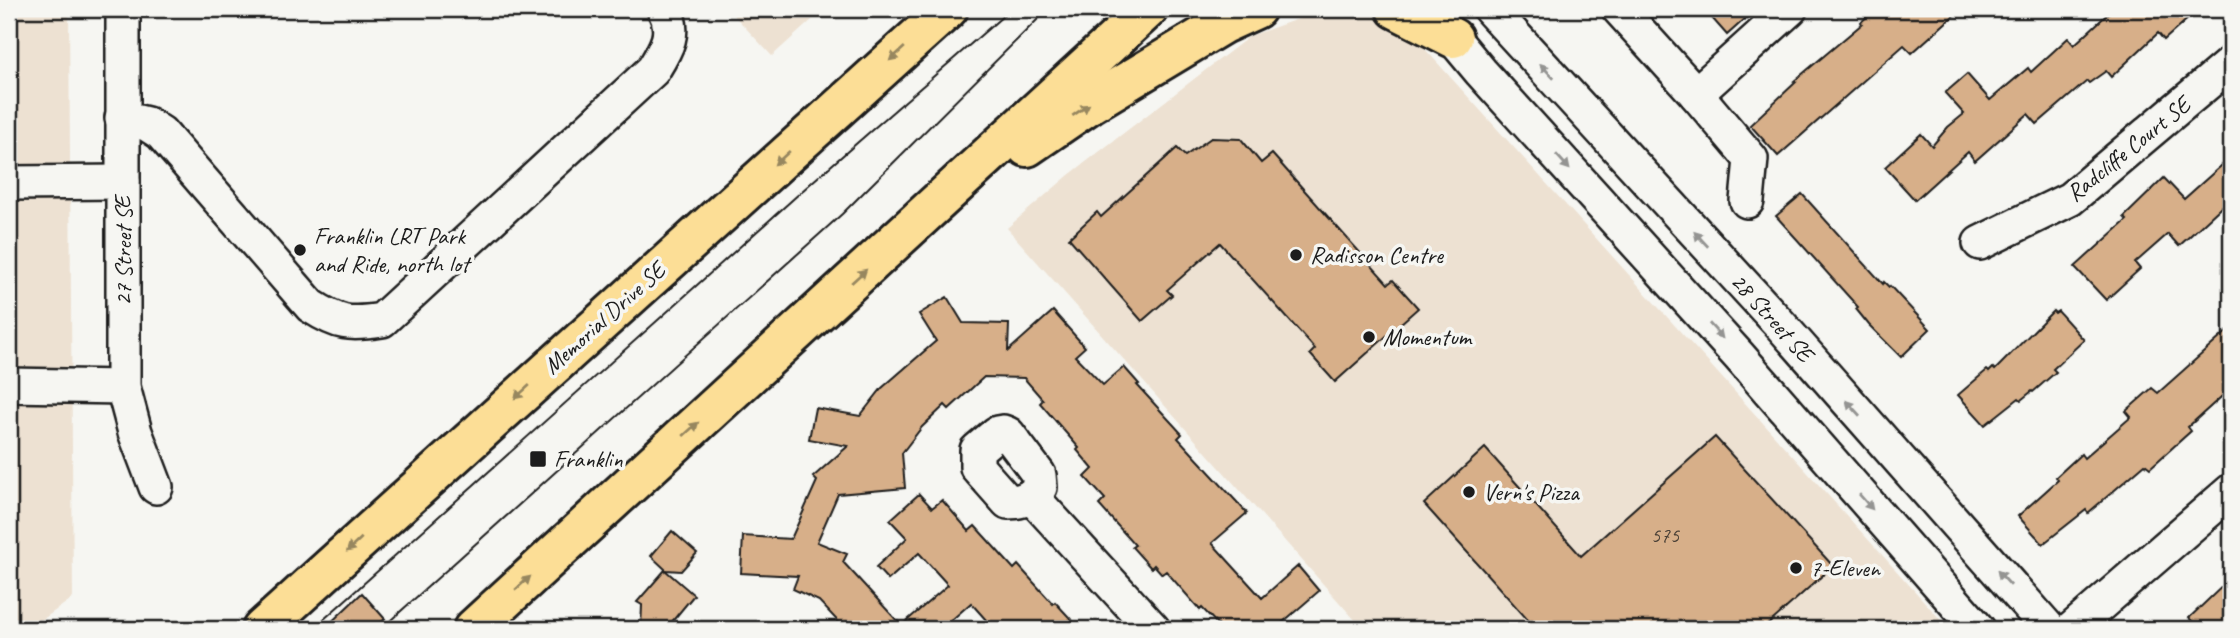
<svg xmlns="http://www.w3.org/2000/svg" width="2240" height="638" viewBox="0 0 2240 638" font-family="Caveat,sans-serif">
  <style>
    .built { fill: #ede1d2 }
    .building { fill: #d7af89; stroke: #1c1c1c; stroke-width: 2 }
    .lines { fill: none; stroke-linecap: round; stroke-linejoin: round }
    .minor-casing { stroke: #1c1c1c; stroke-width: 38 }
    .major-casing { stroke: #1c1c1c; stroke-width: 44 }
    .minor { stroke: #f6f6f2; stroke-width: 33 }
    .major { stroke: #fcde96; stroke-width: 38 }
    .tram { stroke: #1c1c1c; stroke-width: 2 }
    .oneway { fill: #97875f }
    .oneway2 { fill: #949492 }
    .poi-dot { fill: #1c1c1c; stroke: #f6f6f2; stroke-width: 2.5 }
    .labels { text-anchor: middle; stroke-width: 7; stroke-linejoin: round; paint-order: stroke }
    .number-label { font-size: 21px; fill: #4b4137 }
    .street-label { font-size: 24px; fill: #1c1c1c; stroke: #f6f6f2 }
    .poi-label { font-size: 24px; fill: #1c1c1c; stroke: #f6f6f2; text-anchor: start }
  </style>
  <rect width="100%" height="100%" fill="#f6f6f2"/>
  <filter id="ink" filterUnits="userSpaceOnUse"><feTurbulence type="fractalNoise" baseFrequency=".0143" numOctaves="2"/><feDisplacementMap in="SourceGraphic" scale="14" xChannelSelector="R" yChannelSelector="G"/><feConvolveMatrix kernelMatrix="1 2 1 2 8 2 1 2 1" color-interpolation-filters="sRGB"/></filter>
  <g filter="url(#ink)">
    <g class="built">
      <polygon points="9,9 69,9 73,598 29,629 9,629"/>
      <polygon points="728,9 824,9 772,56"/>
      <polygon points="1340,11 1382,17 1406,28 1949,629 1363,629 1007,228 1069,175 1250,36 1309,15"/>
    </g>
    <g class="building">
      <polygon points="1704,9 1756,9 1727,35"/>
      <polygon points="1876,9 1961,9 1912,53 1904,45 1778,156 1750,125 1796,82 1794,81 1862,24 1861,22"/>
      <polygon points="2113,9 2199,9 2164,40 2158,33 2111,77 2106,71 2089,83 2087,81 2037,124 2028,114 1975,161 1968,152 1915,200 1885,167 1921,134 1932,146 1948,127 1964,114 1945,93 1967,74 1990,100 2028,68 2031,72 2068,38 2074,45"/>
      <polygon points="1211,138 1241,139 1261,163 1272,154 1388,284 1393,280 1418,308 1335,382 1310,354 1315,349 1220,243 1167,290 1172,295 1142,321 1069,238 1097,212 1101,217 1177,148 1185,156"/>
      <polygon points="2231,157 2231,198 2179,246 2168,234 2135,263 2140,269 2106,300 2075,267 2127,220 2124,217 2164,178 2184,199"/>
      <polygon points="1802,194 1883,284 1884,282 1889,287 1890,286 1930,329 1901,357 1869,325 1856,309 1858,307 1776,216"/>
      <polygon points="947,297 963,323 1009,324 1008,351 1053,311 1085,347 1075,356 1103,385 1124,367 1139,384 1137,385 1182,434 1178,438 1247,513 1212,543 1262,598 1298,566 1319,591 1275,629 1222,629 1202,608 1200,610 1166,571 1162,574 1154,565 1151,568 1132,547 1135,545 1099,505 1105,499 1085,477 1093,469 1077,450 1079,448 1040,403 1043,400 1024,378 984,377 949,409 945,405 922,427 902,453 905,488 838,494 817,542 847,554 843,562 901,625 896,625 900,629 845,629 819,601 793,589 798,576 741,573 743,536 791,539 817,481 813,477 848,446 809,439 815,408 860,416 882,388 936,341 919,314"/>
      <polygon points="2053,311 2055,313 2058,311 2084,340 2053,369 2056,372 2033,392 2032,391 2021,400 2019,398 1985,425 1958,395 1987,370 1989,372 1993,368 1995,370"/>
      <polygon points="2231,328 2231,388 2188,427 2191,431 2150,468 2145,464 2088,513 2086,510 2043,544 2018,516 2058,480 2056,477 2081,454 2084,458 2131,417 2126,411 2152,388 2158,393"/>
      <polygon points="1715,437 1833,566 1763,629 1536,629 1424,504 1485,448 1581,556"/>
      <polygon points="919,494 932,508 942,500 969,531 975,526 1014,569 1018,565 1053,604 1055,602 1080,629 994,629 971,603 946,625 902,625 948,585 919,553 888,580 876,567 907,538 890,520"/>
      <polygon points="672,531 697,553 681,571 666,570 651,556"/>
      <polygon points="665,570 694,595 666,629 641,629 642,605 637,602"/>
      <polygon points="2231,578 2231,629 2200,629 2189,618"/>
      <polygon points="362,593 385,619 373,629 324,629"/>
    </g>
    <g class="lines">
      <defs>
        <g id="minor">
          <polyline points="123,9 123,387 135,432 156,487"/>
          <polyline points="1490,9 1778,322 2049,629"/>
          <polyline points="1619,9 1696,94 1790,9"/>
          <polyline points="1436,18 1481,72 1739,356 1978,629"/>
          <polyline points="1696,94 1751,159 1747,201"/>
          <path d="M122,118l25,6 14,9 150,173c28,18 38,19 71,14l271,-250c13,-21 24,-38 11,-61"/>
          <polyline points="9,183 123,182"/>
          <polyline points="1980,243 2070,199 2231,63"/>
          <polyline points="9,385 123,387"/>
          <path d="M1003,432l5,2 31,41 1,12c-10,11 -17,15 -32,15l-31,-35v-17l20,-17z"/>
          <polyline points="1031,496 1153,629"/>
          <polyline points="2072,629 2231,491"/>
        </g>
        <g id="major">
          <polyline points="1396,9 1453,38"/>
          <polyline points="1027,147 1090,104 1223,24 1256,9"/>
          <polyline points="262,629 948,9"/>
          <polyline points="473,629 1148,9"/>
        </g>
      </defs>
      <use href="#minor" class="minor-casing"/>
      <use href="#major" class="major-casing"/>
      <use href="#minor" class="minor"/>
      <use href="#major" class="major"/>
      <g class="tram">
        <polyline points="313,629 811,183 1011,9"/>
        <polyline points="381,629 842,214 1048,9"/>
      </g>
    </g>
    <defs><path id="oneway-solid" d="M-6-.8H1V-3.2L6.5 0L1 3.2V.8H-6Z" transform="scale(1.75)"/></defs>
    <g class="oneway">
      <use href="#oneway-solid" transform="translate(897 54) rotate(138)"/>
      <use href="#oneway-solid" transform="translate(1081 110) rotate(-34)"/>
      <use href="#oneway-solid" transform="translate(782 158) rotate(138)"/>
      <use href="#oneway-solid" transform="translate(859 276) rotate(-42)"/>
      <use href="#oneway-solid" transform="translate(522 392) rotate(138)"/>
      <use href="#oneway-solid" transform="translate(691 429) rotate(-42)"/>
      <use href="#oneway-solid" transform="translate(354 545) rotate(137)"/>
      <use href="#oneway-solid" transform="translate(523 583) rotate(-42)"/>
    </g>
    <g class="oneway2">
      <use href="#oneway-solid" transform="translate(1547 71) rotate(-133)"/>
      <use href="#oneway-solid" transform="translate(1563 162) rotate(48)"/>
      <use href="#oneway-solid" transform="translate(1701 239) rotate(-133)"/>
      <use href="#oneway-solid" transform="translate(1716 331) rotate(48)"/>
      <use href="#oneway-solid" transform="translate(1853 408) rotate(-132)"/>
      <use href="#oneway-solid" transform="translate(1866 502) rotate(49)"/>
      <use href="#oneway-solid" transform="translate(2004 578) rotate(-132)"/>
    </g>
  </g>
  <g class="poi-dot">
    <circle cx="300" cy="250" r="7"/>
    <circle cx="1296" cy="255" r="7"/>
    <circle cx="1369" cy="337" r="7"/>
    <rect x="529" y="450" width="18" height="18" rx="3.5"/>
    <circle cx="1469" cy="492" r="7"/>
    <circle cx="1796" cy="568" r="7"/>
  </g>
  <g class="labels">
    <g class="number-label">
      <text x="1665" y="542">575</text>
    </g>
    <g class="street-label">
      <text transform="translate(2128 149) rotate(-39)" y="8">Radcliffe Court SE</text>
      <text transform="translate(123 251) rotate(-90)" y="8">27 Street SE</text>
      <text transform="translate(1772 317) rotate(48)" y="8">28 Street SE</text>
      <text transform="translate(604 318) rotate(-42)" y="8">Memorial Drive SE</text>
    </g>
    <g class="poi-label">
      <text x="314" y="244">Franklin LRT Park<tspan x="314" dy="28">and Ride, north lot</tspan></text>
      <text x="1310" y="263">Radisson Centre</text>
      <text x="1383" y="345">Momentum</text>
      <text x="554" y="467">Franklin</text>
      <text x="1483" y="500">Vern's Pizza</text>
      <text x="1810" y="576">7-Eleven</text>
    </g>
  </g>
  <rect width="2240" height="638" fill="none" stroke="#f6f6f2" stroke-width="35"/>
  <rect x="18" y="18" width="2205" height="603" fill="none" stroke="#1c1c1c" stroke-width="2.5" filter="url(#ink)"/>
</svg>
